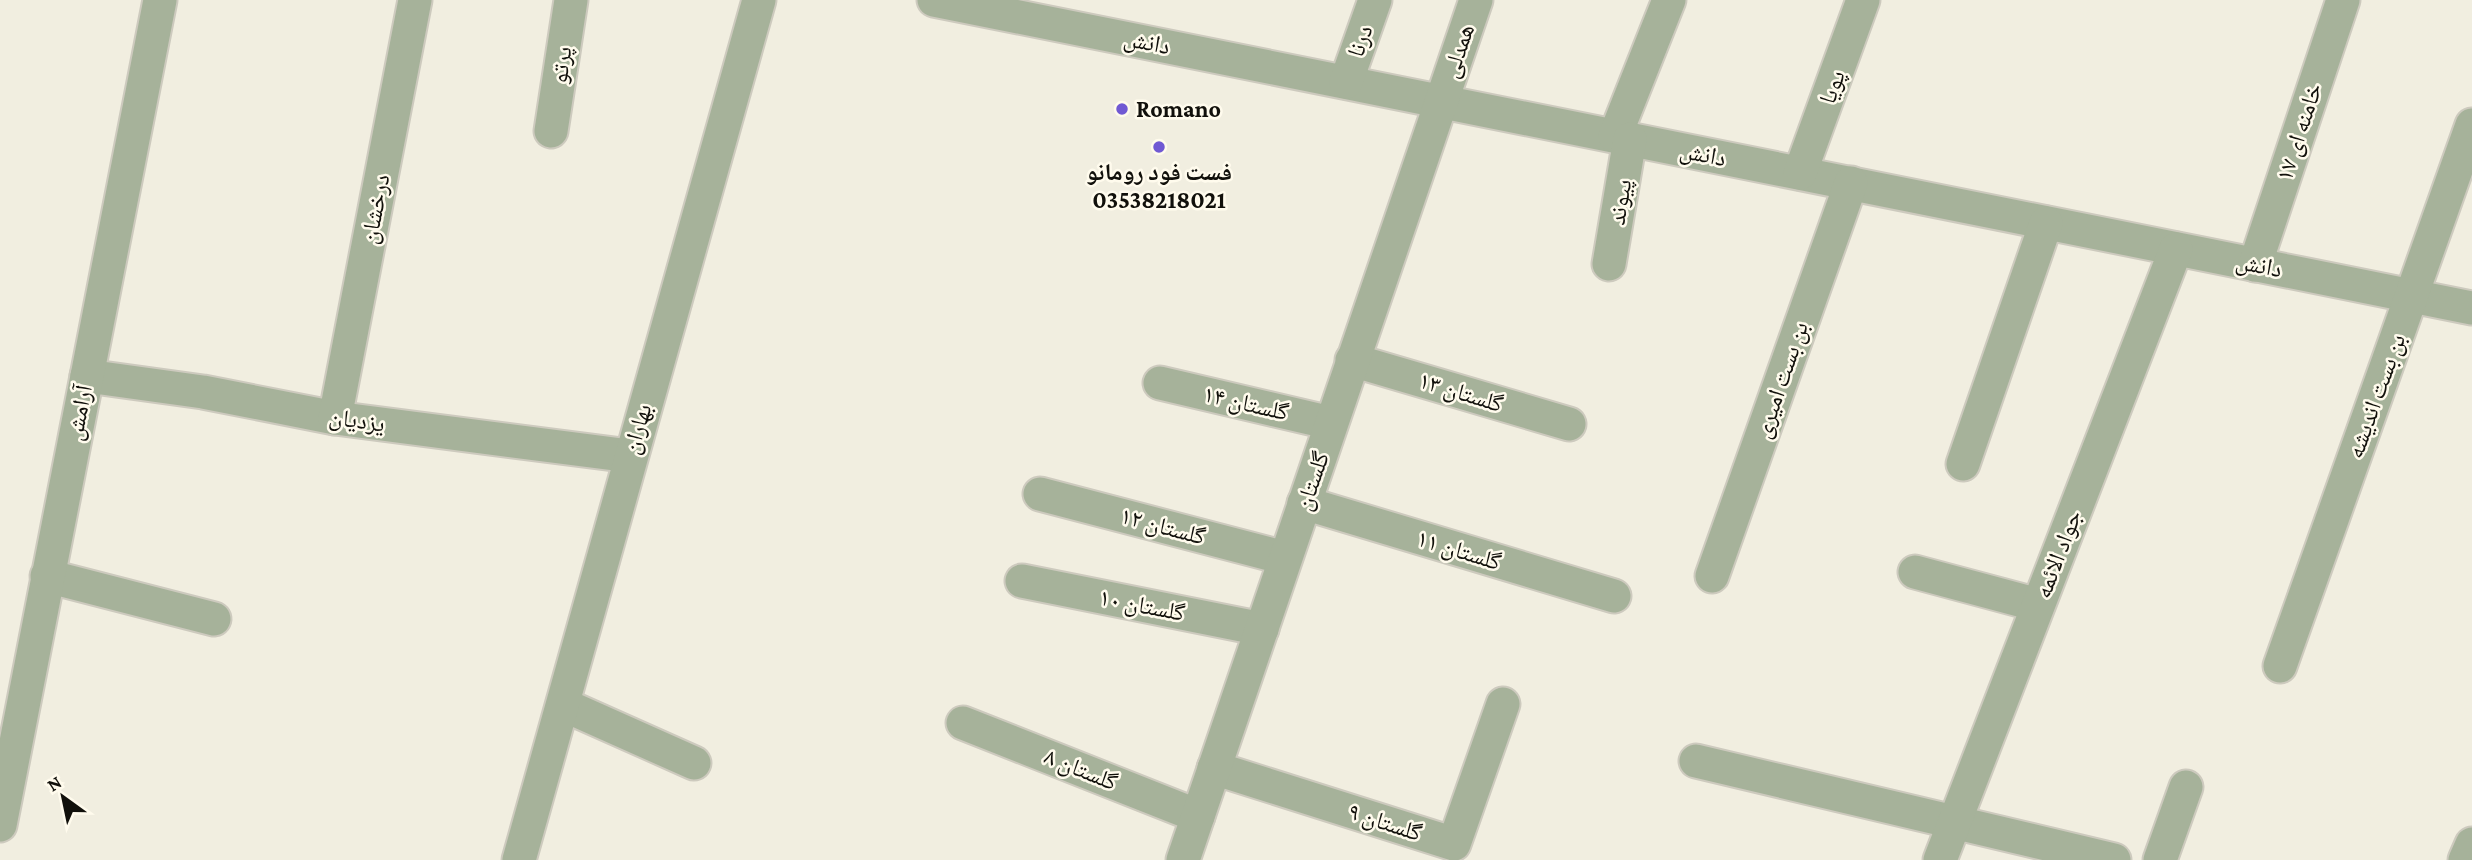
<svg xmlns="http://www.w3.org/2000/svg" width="2472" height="860" viewBox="0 0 2472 860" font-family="'Crimson Pro','Noto Naskh Arabic',serif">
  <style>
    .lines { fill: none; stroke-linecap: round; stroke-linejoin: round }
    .street-casing { stroke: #cdcabe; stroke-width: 37 }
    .street { stroke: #a6b29a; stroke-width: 33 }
    .poi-dot { fill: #7059d3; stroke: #fffbed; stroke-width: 2.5 }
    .labels { text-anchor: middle; stroke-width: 5; stroke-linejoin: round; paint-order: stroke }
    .street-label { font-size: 24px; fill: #11100b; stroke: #fffbed }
    .poi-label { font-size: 24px; font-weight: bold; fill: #11100b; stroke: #fffbed; text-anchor: start }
  </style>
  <rect width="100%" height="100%" fill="#f1eee0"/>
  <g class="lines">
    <defs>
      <g id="street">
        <polyline points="934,0 2472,308"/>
        <polyline points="1346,82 1375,0"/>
        <polyline points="551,131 571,0"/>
        <polyline points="1615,136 1669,0"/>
        <polyline points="1800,173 1863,0"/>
        <polyline points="1609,264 1630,139"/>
        <polyline points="2255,265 2343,0"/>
        <polyline points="1352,360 1569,424"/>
        <polyline points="87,376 203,392 335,418 630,456"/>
        <polyline points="1160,383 1331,423"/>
        <polyline points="335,418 415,0"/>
        <polyline points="1963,464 2046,223"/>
        <polyline points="1040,494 1285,558"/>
        <polyline points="1304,503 1614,596"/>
        <polyline points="1915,572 2038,605"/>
        <polyline points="47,576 214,619"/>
        <polyline points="1712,576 1851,183"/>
        <polyline points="1022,581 1262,629"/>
        <polyline points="2280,666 2472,125"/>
        <polyline points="564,705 694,763"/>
        <polyline points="963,723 1198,816"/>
        <polyline points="1696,761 2114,860"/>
        <polyline points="1214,768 1454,844 1503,704"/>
        <polyline points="0,825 160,0"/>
        <polyline points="519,860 759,0"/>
        <polyline points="1183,860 1476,0"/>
        <polyline points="1940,860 2176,249"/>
        <polyline points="2160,860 2186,787"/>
        <polyline points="2465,860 2472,844"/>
      </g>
    </defs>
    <use href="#street" class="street-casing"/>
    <use href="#street" class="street"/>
  </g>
  <g class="poi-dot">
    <circle cx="1122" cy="109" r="7"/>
    <circle cx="1159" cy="147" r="7"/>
  </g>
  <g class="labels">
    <g class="street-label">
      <text transform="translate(1360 41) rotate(-70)" y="8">درنا</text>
      <text transform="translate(1147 42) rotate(11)" y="8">دانش</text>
      <text transform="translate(1458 51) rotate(-71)" y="8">همدلی</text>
      <text transform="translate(561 65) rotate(-82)" y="8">پرتو</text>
      <text transform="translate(1832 87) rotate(-70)" y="8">پویا</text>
      <text transform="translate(2299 132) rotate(-72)" y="8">خامنه ای ۱۷</text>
      <text transform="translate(1703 154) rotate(11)" y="8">دانش</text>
      <text transform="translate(1620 202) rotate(-81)" y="8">پیوند</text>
      <text transform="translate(375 209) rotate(-79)" y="8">درخشان</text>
      <text transform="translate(2259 265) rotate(11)" y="8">دانش</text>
      <text transform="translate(1781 380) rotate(-71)" y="8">بن بست امیری</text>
      <text transform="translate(1461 392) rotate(17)" y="8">گلستان ۱۳</text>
      <text transform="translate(2376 396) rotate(-70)" y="8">بن بست اندیشه</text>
      <text transform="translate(1246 403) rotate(13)" y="8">گلستان ۱۴</text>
      <text transform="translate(79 413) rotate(-79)" y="8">آرامش</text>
      <text transform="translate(357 420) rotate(8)" y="8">یزدیان</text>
      <text transform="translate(637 429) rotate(-74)" y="8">بهاران</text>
      <text transform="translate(1312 481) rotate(-71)" y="8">گلستان</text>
      <text transform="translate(1163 526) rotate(15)" y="8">گلستان ۱۲</text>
      <text transform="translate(1459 550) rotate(17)" y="8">گلستان ۱۱</text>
      <text transform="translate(2058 554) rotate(-69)" y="8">جواد الائمه</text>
      <text transform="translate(1142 605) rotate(11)" y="8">گلستان ۱۰</text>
      <text transform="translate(1081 769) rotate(22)" y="8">گلستان ۸</text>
      <text transform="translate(1385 822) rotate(18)" y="8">گلستان ۹</text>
    </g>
    <g class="poi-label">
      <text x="1136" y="117">Romano</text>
      <text x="1159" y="180" text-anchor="middle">فست فود رومانو<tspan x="1159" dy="28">03538218021</tspan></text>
    </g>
  </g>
  <g transform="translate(63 797) rotate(327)" stroke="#fffbed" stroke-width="5" paint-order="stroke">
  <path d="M0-5L12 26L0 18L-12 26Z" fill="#11100b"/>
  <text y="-10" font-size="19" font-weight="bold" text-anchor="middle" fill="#11100b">N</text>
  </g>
</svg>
